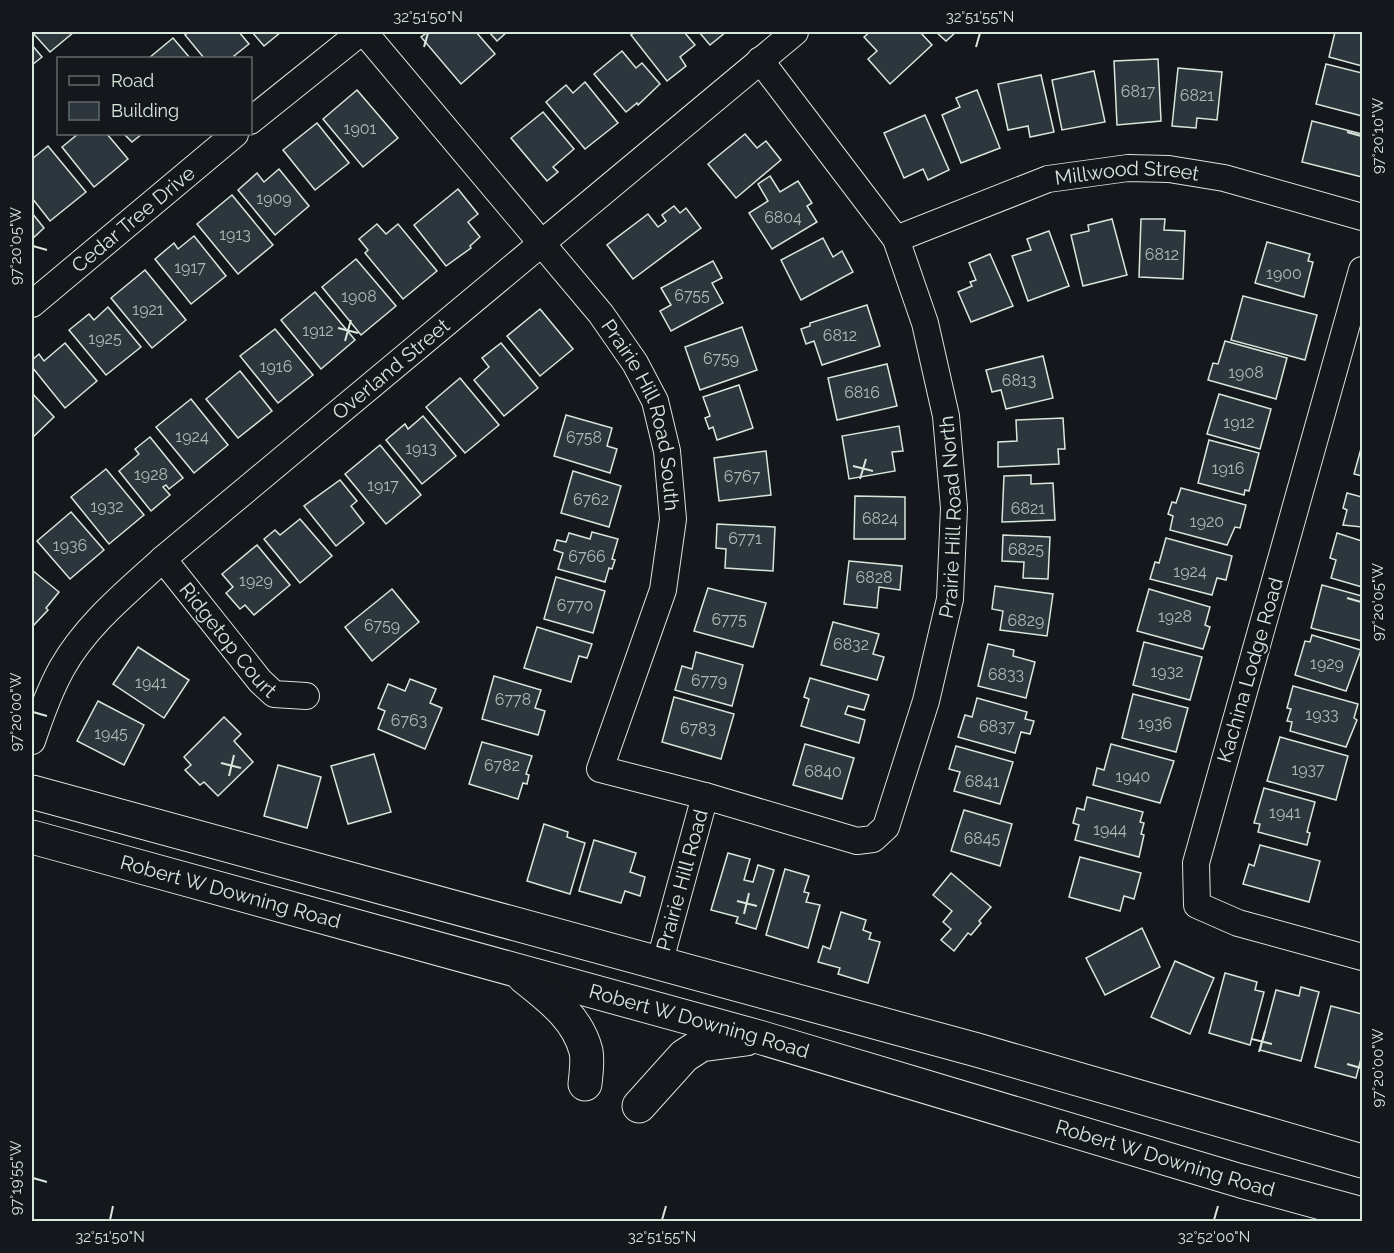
<svg xmlns="http://www.w3.org/2000/svg" width="1394" height="1253" viewBox="0 0 1394 1253" font-family="Raleway,sans-serif">
  <style>
    .building { fill: #2c363c; stroke: #d8e6dc; stroke-width: 1.5 }
    .lines { fill: none; stroke-linecap: round; stroke-linejoin: round }
    .minor-casing { stroke: #d8e6dc; stroke-width: 28 }
    .major-casing { stroke: #d8e6dc; stroke-width: 35 }
    .minor { stroke: #14181c; stroke-width: 26 }
    .major { stroke: #14181c; stroke-width: 33 }
    .ticks { fill: none; stroke: #d8e6dc; stroke-width: 2 }
    .labels { text-anchor: middle; stroke-width: 4.5; stroke-linejoin: round; paint-order: stroke }
    .number-label { font-size: 16px; fill: #adbab4 }
    .street-label { font-size: 20px; fill: #d8e6dc; stroke: #14181c }
    .neatline { fill: none; stroke: #d8e6dc; stroke-width: 2 }
    .ticks-label { font-size: 15px; text-anchor: middle; fill: #d8e6dc }
  </style>
  <rect width="100%" height="100%" fill="#14181c"/>
  <g class="building">
    <polygon points="32,32 74,32 50,52"/>
    <polygon points="189,32 239,32 249,44 234,56 236,58 204,58 185,35"/>
    <polygon points="252,32 281,32 264,46"/>
    <polygon points="428,32 476,32 495,54 461,84 421,37"/>
    <polygon points="489,32 507,32 497,41"/>
    <polygon points="635,32 684,32 695,45 680,57 686,66 667,81 631,35"/>
    <polygon points="699,32 726,32 710,45"/>
    <polygon points="870,32 920,32 932,45 890,84 868,59 877,51 864,37"/>
    <polygon points="936,32 956,32 946,41"/>
    <polygon points="1335,32 1362,32 1362,66 1329,57"/>
    <polygon points="173,38 190,58 149,58"/>
    <polygon points="32,45 42,57 32,65"/>
    <polygon points="622,51 636,68 642,63 660,84 638,105 637,103 626,112 594,74"/>
    <polygon points="1158,59 1161,121 1117,125 1114,61"/>
    <polygon points="1326,64 1362,73 1362,116 1316,104"/>
    <polygon points="1178,68 1222,72 1217,120 1197,118 1196,128 1172,126"/>
    <polygon points="1094,71 1105,122 1062,130 1052,80"/>
    <polygon points="1041,75 1054,132 1030,137 1028,126 1008,130 998,84"/>
    <polygon points="585,82 618,123 585,149 546,102 566,85 573,93"/>
    <polygon points="357,90 398,138 363,167 323,119"/>
    <polygon points="977,90 1000,148 961,163 942,115 960,107 956,98"/>
    <polygon points="543,112 574,149 553,167 558,172 547,181 511,138"/>
    <polygon points="925,115 949,170 928,180 923,169 904,178 884,133"/>
    <polygon points="1312,121 1362,134 1362,177 1302,162"/>
    <polygon points="317,123 349,163 315,190 283,150"/>
    <polygon points="78,134 107,134 128,159 94,187 62,147"/>
    <polygon points="124,134 142,134 132,142"/>
    <polygon points="745,134 757,148 766,141 781,160 736,198 708,164"/>
    <polygon points="48,146 86,192 50,221 32,198 32,159"/>
    <polygon points="279,169 309,206 275,235 238,190 257,173 264,182"/>
    <polygon points="770,176 780,192 798,181 812,203 807,206 817,222 772,249 749,213 768,201 758,184"/>
    <polygon points="458,189 478,214 468,222 480,237 470,246 471,248 446,266 414,225"/>
    <polygon points="232,195 273,245 238,274 197,224"/>
    <polygon points="674,206 680,213 686,208 701,228 633,279 607,245 648,214 658,227 666,221 662,215"/>
    <polygon points="32,213 44,228 32,239"/>
    <polygon points="1112,219 1127,275 1083,286 1071,235 1089,231 1088,225"/>
    <polygon points="1141,219 1165,219 1164,230 1185,231 1183,279 1139,277"/>
    <polygon points="377,224 386,234 398,224 437,271 403,299 365,253 368,250 359,239"/>
    <polygon points="1049,231 1069,286 1028,301 1012,256 1031,250 1027,239"/>
    <polygon points="194,236 226,276 191,304 155,259 174,243 178,249"/>
    <polygon points="823,238 833,257 842,251 853,272 801,300 781,260"/>
    <polygon points="1267,242 1310,254 1308,261 1313,262 1304,297 1255,283"/>
    <polygon points="990,254 1013,306 971,322 958,292 972,286 970,282 976,280 969,263"/>
    <polygon points="356,259 396,306 361,335 322,287"/>
    <polygon points="713,261 722,278 712,283 723,303 671,331 660,311 671,305 661,288"/>
    <polygon points="145,270 186,320 152,348 111,298"/>
    <polygon points="315,292 355,340 321,369 281,320"/>
    <polygon points="1243,296 1317,315 1305,360 1231,340"/>
    <polygon points="867,305 880,346 822,365 814,341 806,344 801,329 810,326 810,323"/>
    <polygon points="108,307 141,347 106,375 69,330 89,314 94,320"/>
    <polygon points="540,309 573,349 540,376 507,336"/>
    <polygon points="742,327 757,370 700,390 685,347"/>
    <polygon points="275,329 313,375 278,403 240,356"/>
    <polygon points="1225,341 1287,358 1276,399 1208,380 1213,363 1218,364"/>
    <polygon points="65,343 97,381 65,408 32,367 32,360 39,354 44,361"/>
    <polygon points="501,343 538,388 504,416 474,380 489,367 482,358"/>
    <polygon points="1043,356 1053,398 1006,409 1001,390 992,392 986,370"/>
    <polygon points="887,364 897,406 837,420 828,378"/>
    <polygon points="240,371 272,411 238,438 206,399"/>
    <polygon points="460,378 499,425 465,453 426,407"/>
    <polygon points="739,385 753,428 717,440 713,427 709,429 705,418 710,416 703,397"/>
    <polygon points="32,393 54,417 32,438"/>
    <polygon points="1219,394 1271,409 1260,449 1207,434"/>
    <polygon points="191,399 228,445 194,473 156,427"/>
    <polygon points="566,415 612,428 607,446 617,449 610,473 554,456"/>
    <polygon points="423,416 456,456 422,484 386,440 405,424 408,429"/>
    <polygon points="1063,418 1065,449 1058,449 1059,464 998,467 998,442 1017,441 1016,420"/>
    <polygon points="899,426 903,451 892,452 895,471 849,479 842,436"/>
    <polygon points="150,437 183,478 169,489 166,485 163,487 170,495 151,511 119,471 139,454 135,449"/>
    <polygon points="1209,440 1259,453 1249,491 1245,490 1244,495 1198,483"/>
    <polygon points="380,445 421,495 386,524 345,474"/>
    <polygon points="1362,445 1362,476 1354,474"/>
    <polygon points="766,451 771,495 719,501 714,458"/>
    <polygon points="106,469 144,515 109,544 71,497"/>
    <polygon points="573,471 621,486 609,527 561,513"/>
    <polygon points="1031,475 1031,484 1053,483 1055,520 1002,522 1004,476"/>
    <polygon points="340,480 357,501 351,506 364,523 336,546 304,506"/>
    <polygon points="1181,488 1246,505 1240,528 1235,527 1227,545 1170,530 1173,516 1168,514 1172,502 1176,503"/>
    <polygon points="1347,493 1362,497 1362,527 1343,525 1347,510 1343,508"/>
    <polygon points="855,496 905,497 905,539 854,539"/>
    <polygon points="71,512 104,550 70,579 37,541"/>
    <polygon points="300,519 332,556 300,583 264,539 275,530 280,535"/>
    <polygon points="717,524 775,527 773,571 725,568 726,549 716,548"/>
    <polygon points="592,532 618,539 612,559 615,560 612,569 609,568 605,582 558,569 563,553 554,550 557,540 566,542 569,533 590,539"/>
    <polygon points="1337,533 1362,541 1362,587 1331,578 1336,560 1330,558"/>
    <polygon points="1003,535 1050,537 1048,579 1023,578 1024,562 1002,561"/>
    <polygon points="1166,538 1232,556 1226,580 1217,578 1212,595 1150,579 1155,562 1159,563"/>
    <polygon points="257,545 290,585 254,615 245,605 240,609 226,593 233,587 222,574"/>
    <polygon points="849,561 902,566 900,590 879,587 877,608 844,604"/>
    <polygon points="32,570 59,592 46,608 48,610 32,627"/>
    <polygon points="556,577 605,591 593,633 544,619"/>
    <polygon points="1322,585 1362,596 1362,641 1311,628"/>
    <polygon points="995,586 1053,594 1047,636 1000,630 1003,611 992,609"/>
    <polygon points="708,588 766,603 753,647 694,631"/>
    <polygon points="392,589 419,622 372,661 345,627"/>
    <polygon points="1149,589 1210,607 1205,625 1210,627 1203,649 1137,631"/>
    <polygon points="833,622 879,634 873,654 884,657 877,680 821,665"/>
    <polygon points="537,627 592,644 587,658 579,656 571,682 524,668"/>
    <polygon points="1312,635 1361,650 1346,691 1295,675 1305,641 1310,642"/>
    <polygon points="1144,642 1202,657 1190,700 1133,685"/>
    <polygon points="988,644 1014,650 1013,656 1035,662 1026,698 978,686"/>
    <polygon points="138,647 189,680 164,718 113,684"/>
    <polygon points="696,652 743,665 732,706 675,690 682,666 692,669"/>
    <polygon points="494,676 541,690 535,708 545,711 538,735 482,719"/>
    <polygon points="810,678 869,695 864,710 848,706 845,714 865,720 859,743 801,726 809,699 804,697"/>
    <polygon points="410,679 436,689 430,703 442,708 425,749 378,729 385,711 378,708 388,684 405,691"/>
    <polygon points="1293,686 1358,704 1354,718 1357,720 1346,747 1290,731 1292,722 1287,721 1291,709 1287,708"/>
    <polygon points="1133,694 1188,708 1176,752 1122,738"/>
    <polygon points="674,697 734,714 721,759 662,742"/>
    <polygon points="977,698 1027,712 1025,719 1034,721 1030,734 1021,732 1015,753 958,737 965,715 972,717"/>
    <polygon points="98,701 144,725 124,765 77,741"/>
    <polygon points="224,717 241,734 234,741 253,762 218,796 204,782 200,785 185,770 191,765 184,757"/>
    <polygon points="1280,737 1348,756 1336,800 1267,781"/>
    <polygon points="482,742 532,756 526,774 529,775 527,784 523,783 518,799 469,784"/>
    <polygon points="805,744 854,758 842,799 793,785"/>
    <polygon points="1111,744 1174,761 1160,803 1093,785 1097,768 1104,770"/>
    <polygon points="956,746 1013,762 1000,804 954,791 960,772 949,769"/>
    <polygon points="374,754 391,812 348,824 331,766"/>
    <polygon points="278,765 321,777 307,828 264,816"/>
    <polygon points="1264,788 1315,802 1307,832 1310,833 1307,845 1258,832 1260,824 1254,823"/>
    <polygon points="1087,797 1143,812 1140,822 1144,823 1141,834 1144,835 1139,857 1075,840 1079,825 1073,823 1077,808 1084,810"/>
    <polygon points="964,810 1012,824 1000,866 951,851"/>
    <polygon points="544,824 568,832 567,837 585,843 570,894 527,881"/>
    <polygon points="594,840 636,853 630,872 645,877 640,896 625,891 621,903 579,891"/>
    <polygon points="1260,845 1320,861 1309,902 1243,884 1249,864 1254,866"/>
    <polygon points="728,853 750,859 744,880 753,882 758,865 774,870 756,929 736,923 738,917 711,910"/>
    <polygon points="1080,857 1141,873 1134,899 1124,896 1120,911 1069,897"/>
    <polygon points="785,869 809,876 804,892 809,893 806,902 820,905 808,948 766,935"/>
    <polygon points="951,873 991,907 979,921 981,923 971,935 968,933 954,951 941,940 951,929 943,922 952,911 933,895"/>
    <polygon points="841,912 866,920 863,930 871,933 869,939 880,942 868,983 838,974 840,968 818,962 823,946 830,949"/>
    <polygon points="1142,928 1160,967 1105,995 1086,958"/>
    <polygon points="1175,961 1214,978 1190,1034 1151,1017"/>
    <polygon points="1225,973 1257,982 1255,990 1264,992 1250,1045 1209,1033"/>
    <polygon points="1301,987 1319,992 1301,1061 1260,1050 1276,990 1299,996"/>
    <polygon points="1331,1006 1362,1014 1362,1055 1356,1078 1315,1067"/>
  </g>
  <g class="lines">
    <defs>
      <g id="minor">
        <path id="s1" d="M364,32l237,282 34,49 20,38 12,50 6,68 -10,71 -63,179 105,27 152,45 16,-2 13,-12 40,-126 24,-102 4,-91 -8,-92 -21,-93 -29,-84 -136,-179"/>
        <polyline points="250,121 361,32"/>
        <path id="s2" d="M896,239l152,-60 80,-11 41,1 55,9 138,39"/>
        <polyline points="1362,270 1196,863 1197,905 1238,923 1362,957"/>
        <path id="s3" d="M32,304l203,-170"/>
        <path id="s4" d="M163,559l97,122 14,13 32,2"/>
        <path id="s5" d="M32,741c8,-24 17,-50 30,-73 24,-43 65,-76 101,-109l632,-527"/>
        <path id="s6" d="M659,964l46,-168"/>
      </g>
      <g id="major">
        <polyline points="32,792 977,1050 1362,1161"/>
        <path id="s7" d="M32,837l727,200 482,144 121,33"/>
        <path d="M524,977c26,21 53,40 62,74 2,10 0,23 -1,33"/>
        <polyline points="639,1106 684,1056 701,1045 746,1039"/>
      </g>
    </defs>
    <use href="#minor" class="minor-casing"/>
    <use href="#major" class="major-casing"/>
    <use href="#minor" class="minor"/>
    <use href="#major" class="major"/>
  </g>
  <path class="ticks" d="M424,47l4,-14M976,47l4,-14M1347,132l14,4M33,246l14,4M338,328l20,5M345,341l6,-21M853,466l20,5M860,479l6,-20M1347,598l14,4M33,712l14,4M221,763l20,5M229,776l5,-21M737,901l20,5M744,914l5,-21M1252,1039l20,5M1259,1052l6,-21M1347,1064l14,4M33,1178l14,4M110,1220l3,-14M662,1220l4,-14M1214,1220l4,-14"/>
  <g class="labels">
    <g class="number-label">
      <text x="1138" y="97">6817</text>
      <text x="1197" y="101">6821</text>
      <text x="360" y="134">1901</text>
      <text x="274" y="204">1909</text>
      <text x="783" y="223">6804</text>
      <text x="235" y="240">1913</text>
      <text x="1162" y="260">6812</text>
      <text x="190" y="273">1917</text>
      <text x="1284" y="279">1900</text>
      <text x="692" y="301">6755</text>
      <text x="359" y="302">1908</text>
      <text x="148" y="315">1921</text>
      <text x="318" y="336">1912</text>
      <text x="840" y="341">6812</text>
      <text x="105" y="344">1925</text>
      <text x="721" y="364">6759</text>
      <text x="276" y="372">1916</text>
      <text x="1246" y="378">1908</text>
      <text x="1019" y="386">6813</text>
      <text x="862" y="398">6816</text>
      <text x="1239" y="428">1912</text>
      <text x="192" y="442">1924</text>
      <text x="584" y="443">6758</text>
      <text x="421" y="454">1913</text>
      <text x="1228" y="474">1916</text>
      <text x="151" y="480">1928</text>
      <text x="742" y="482">6767</text>
      <text x="383" y="491">1917</text>
      <text x="591" y="505">6762</text>
      <text x="107" y="512">1932</text>
      <text x="1028" y="514">6821</text>
      <text x="880" y="524">6824</text>
      <text x="1207" y="527">1920</text>
      <text x="745" y="544">6771</text>
      <text x="70" y="551">1936</text>
      <text x="1026" y="555">6825</text>
      <text x="587" y="562">6766</text>
      <text x="1190" y="577">1924</text>
      <text x="874" y="583">6828</text>
      <text x="256" y="586">1929</text>
      <text x="575" y="611">6770</text>
      <text x="1175" y="622">1928</text>
      <text x="729" y="625">6775</text>
      <text x="1026" y="626">6829</text>
      <text x="382" y="631">6759</text>
      <text x="851" y="650">6832</text>
      <text x="1327" y="669">1929</text>
      <text x="1167" y="677">1932</text>
      <text x="1006" y="680">6833</text>
      <text x="709" y="686">6779</text>
      <text x="151" y="688">1941</text>
      <text x="513" y="705">6778</text>
      <text x="1322" y="720">1933</text>
      <text x="409" y="726">6763</text>
      <text x="1155" y="729">1936</text>
      <text x="997" y="732">6837</text>
      <text x="698" y="734">6783</text>
      <text x="111" y="739">1945</text>
      <text x="502" y="771">6782</text>
      <text x="1308" y="775">1937</text>
      <text x="823" y="777">6840</text>
      <text x="1133" y="782">1940</text>
      <text x="982" y="787">6841</text>
      <text x="1285" y="818">1941</text>
      <text x="1110" y="835">1944</text>
      <text x="982" y="844">6845</text>
    </g>
    <g class="street-label">
      <text dy="7" stroke="none"><textPath href="#s2" startOffset="243">Millwood Street</textPath></text>
      <text dy="7" stroke="none"><textPath href="#s3" startOffset="132">Cedar Tree Drive</textPath></text>
      <text dy="7" stroke="none"><textPath href="#s5" startOffset="525">Overland Street</textPath></text>
      <text dy="7" stroke="none"><textPath href="#s1" startOffset="480">Prairie Hill Road South</textPath></text>
      <text dy="7" stroke="none"><textPath href="#s1" startOffset="1472">Prairie Hill Road North</textPath></text>
      <text dy="7" stroke="none"><textPath href="#s4" startOffset="104">Ridgetop Court</textPath></text>
      <text transform="translate(1250 670) rotate(-74)" y="7">Kachina Lodge Road</text>
      <text dy="7" stroke="none"><textPath href="#s6" startOffset="87">Prairie Hill Road</textPath></text>
      <text dy="7" stroke="none"><textPath href="#s7" startOffset="206">Robert W Downing Road</textPath></text>
      <text dy="7" stroke="none"><textPath href="#s7" startOffset="692">Robert W Downing Road</textPath></text>
      <text dy="7" stroke="none"><textPath href="#s7" startOffset="1178">Robert W Downing Road</textPath></text>
    </g>
  </g>
  <rect width="1394" height="1253" fill="none" stroke="#14181c" stroke-width="66"/>
  <rect x="57" y="57" width="195" height="78" fill="#14181c" stroke="#626a69" stroke-width="1.5"/>
  <rect x="69" y="76" width="30" height="9" fill="#14181c" stroke="#626a69" stroke-width="1.5"/>
  <text x="111" y="87" font-size="18" fill="#d8e6dc">Road</text>
  <rect x="69" y="102" width="30" height="18" fill="#2c363c" stroke="#626a69" stroke-width="1.5"/>
  <text x="111" y="117" font-size="18" fill="#d8e6dc">Building</text>
  <rect x="33" y="33" width="1328" height="1187" class="neatline"/>
  <g class="ticks-label">
    <text x="428" y="22">32°51'50"N</text>
    <text x="980" y="22">32°51'55"N</text>
    <text transform="translate(1378 136) rotate(-90)" y="5">97°20'10"W</text>
    <text transform="translate(16 246) rotate(-90)" y="5">97°20'05"W</text>
    <text transform="translate(1378 602) rotate(-90)" y="5">97°20'05"W</text>
    <text transform="translate(16 712) rotate(-90)" y="5">97°20'00"W</text>
    <text transform="translate(1378 1068) rotate(-90)" y="5">97°20'00"W</text>
    <text transform="translate(16 1178) rotate(-90)" y="5">97°19'55"W</text>
    <text x="110" y="1242">32°51'50"N</text>
    <text x="662" y="1242">32°51'55"N</text>
    <text x="1214" y="1242">32°52'00"N</text>
  </g>
</svg>
